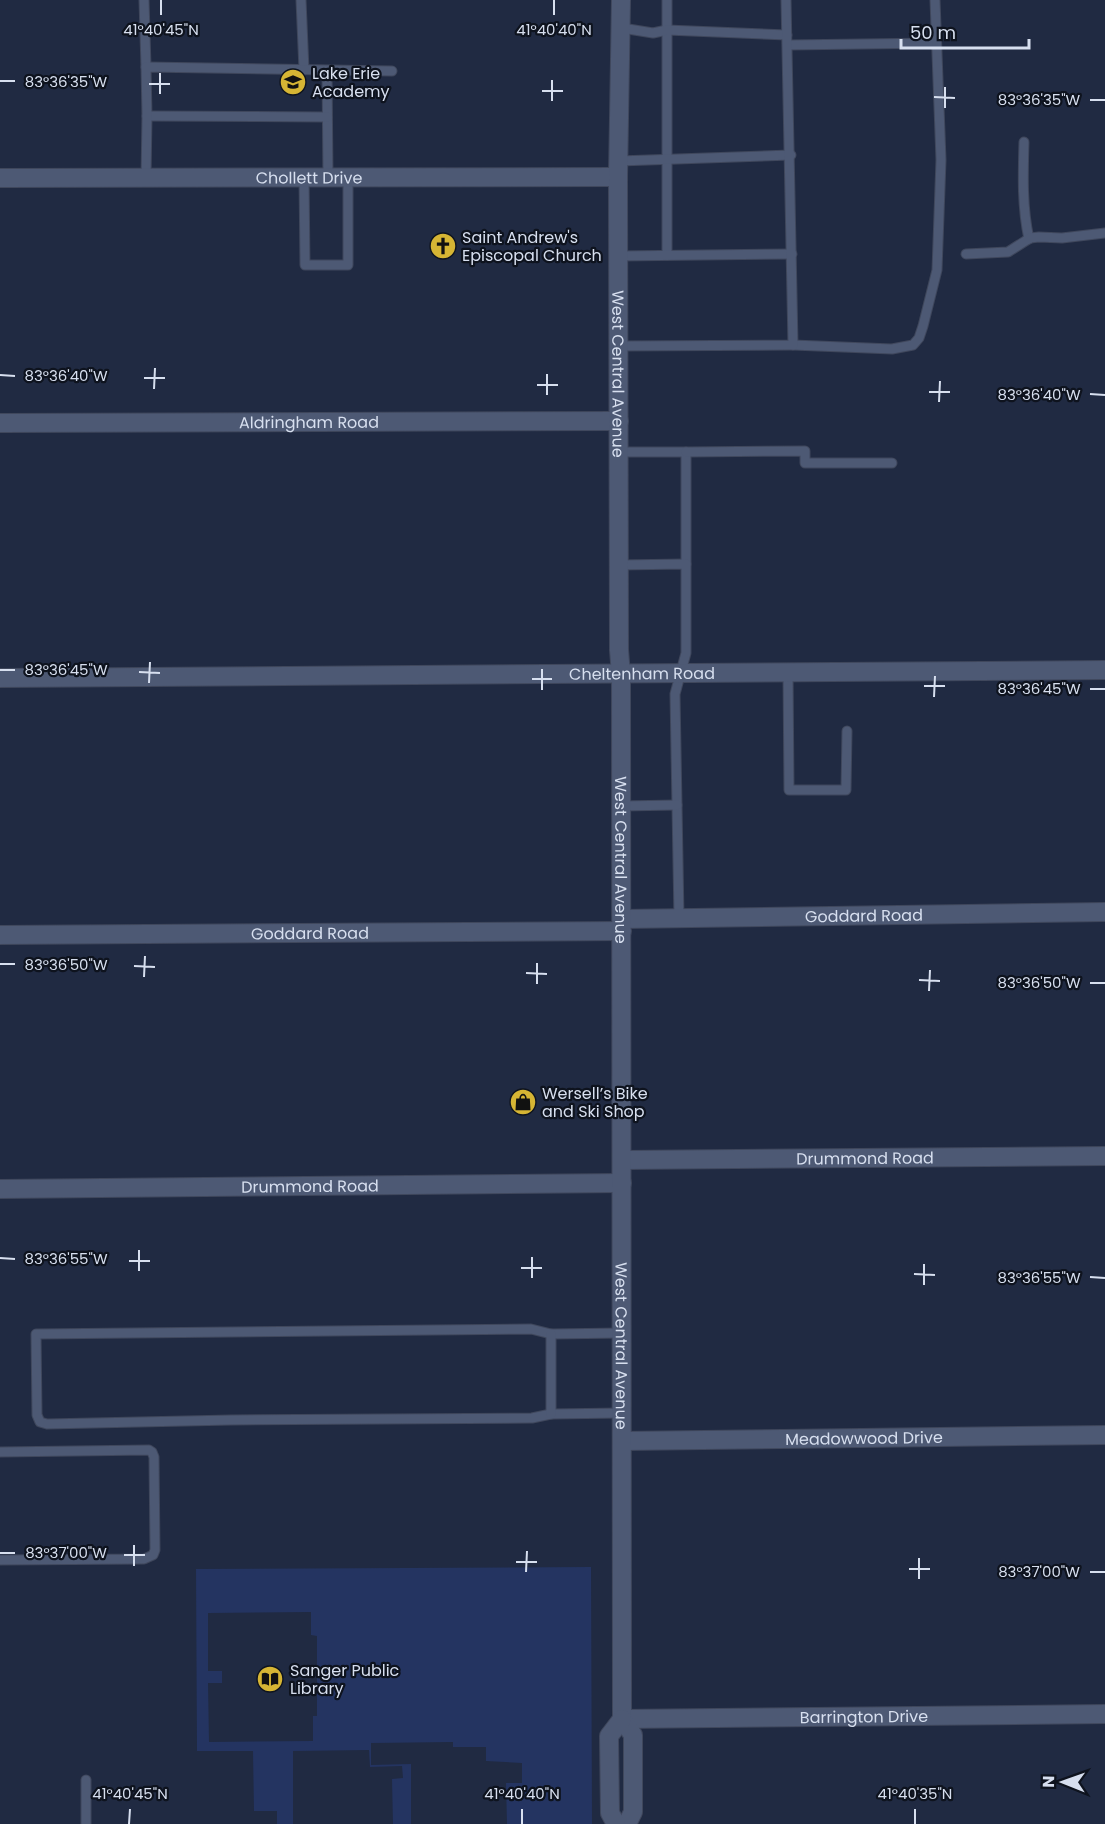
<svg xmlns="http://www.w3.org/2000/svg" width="1105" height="1824" viewBox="0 0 1105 1824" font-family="Poppins,sans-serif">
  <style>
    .green { fill: #243461; fill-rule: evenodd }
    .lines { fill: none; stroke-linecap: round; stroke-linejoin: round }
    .lane-casing { stroke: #3f475c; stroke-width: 11 }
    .street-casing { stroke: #3f475c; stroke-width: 20 }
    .secondary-casing { stroke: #3f475c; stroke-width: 20 }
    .lane { stroke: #4d5974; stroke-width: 9 }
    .street { stroke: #4d5974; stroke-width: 18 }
    .secondary { stroke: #4d5974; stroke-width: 18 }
    .ticks { fill: none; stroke: #d7dfef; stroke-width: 2 }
    .labels { text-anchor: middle; stroke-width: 4.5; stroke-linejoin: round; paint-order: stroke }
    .poi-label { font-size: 16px; fill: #d7dfef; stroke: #0e131e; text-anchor: start }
    .street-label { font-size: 16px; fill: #d7dfef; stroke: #0e131e }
    .ticks-label { font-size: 15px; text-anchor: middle; fill: #d7dfef; stroke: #0e131e; stroke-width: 4.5; stroke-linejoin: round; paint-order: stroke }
  </style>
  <rect width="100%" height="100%" fill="#202a42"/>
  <path class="green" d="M591,1567l1,257h-85l-1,-41h16v-20l-36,-2v-14h-33v-5l-82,1v22l40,-1v60h-18l-1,-45 11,-1 -1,-12 -32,1 -1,-17 -76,1v73h-16v-13h-23l-1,-60h-56l-1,-182zM311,1612v23l6,1v80h-4v25l-104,1 -1,-59h14v-12h-14v-58z"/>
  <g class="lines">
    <defs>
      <g id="lane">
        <polyline points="144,0 146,67"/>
        <polyline points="301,0 304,70"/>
        <polyline points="667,0 667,255"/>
        <polyline points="622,28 653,33 667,30 787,35"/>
        <polyline points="788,45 936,43"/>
        <polyline points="327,71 328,177"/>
        <polyline points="147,116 327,117"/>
        <path d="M1024,142c-1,33 -2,65 5,97"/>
        <polyline points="619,161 791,155"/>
        <polyline points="304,177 305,265 348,265 348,177"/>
        <polyline points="146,178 147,116 146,67 392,71"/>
        <polyline points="966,254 1008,252 1030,238 1039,237 1062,238 1105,233"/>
        <polyline points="618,256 792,254"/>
        <polyline points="793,345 892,349 913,345 919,338 923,326 937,270 941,160 935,0"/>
        <polyline points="618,346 793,345 786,0"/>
        <polyline points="618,452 686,452 686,564"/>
        <polyline points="686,452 805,451 805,463 892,463"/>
        <polyline points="618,565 686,564 686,653 675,694 679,918"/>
        <polyline points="788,672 789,790 846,790 847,731"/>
        <polyline points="621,806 677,805"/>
        <polyline points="622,1333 551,1334 531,1329 36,1334 37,1415 40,1422 47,1424 231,1420 532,1418 551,1414 622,1413"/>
        <polyline points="551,1334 551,1414"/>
        <polyline points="0,1452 149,1450 152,1452 154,1457 155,1550 153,1555 144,1559 0,1560"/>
        <polyline points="86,1780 86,1824"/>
      </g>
      <g id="street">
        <path id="s1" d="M0,178l618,-1"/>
        <path id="s2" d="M0,423l619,-2"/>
        <path id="s3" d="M0,678l1105,-8"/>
        <path id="s4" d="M622,919l483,-7"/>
        <path id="s5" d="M0,935l622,-4"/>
        <path id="s6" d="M623,1160l482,-4"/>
        <path id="s7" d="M0,1189l622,-6"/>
        <path id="s8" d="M622,1441l483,-6"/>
        <path id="s9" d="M622,1719l483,-5"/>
      </g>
      <g id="secondary">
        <path id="s10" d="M621,0l-3,177 1,473 2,25 1,1044 11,16v77l-6,12"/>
        <polyline points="616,1824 610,1813 609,1736 622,1719"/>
      </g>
    </defs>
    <use href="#lane" class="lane-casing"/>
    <use href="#street" class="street-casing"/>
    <use href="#secondary" class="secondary-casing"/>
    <use href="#lane" class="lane"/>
    <use href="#street" class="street"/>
    <use href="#secondary" class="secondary"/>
  </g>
  <path class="ticks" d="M161,15v-15M554,15v-15M0,81h15M149,84h21M542,91h21M160,94v-21M934,97l21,1M1090,100h15M552,101v-21M945,108v-21M0,375l15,1M144,378h21M537,385h21M154,389l1,-21M929,392h21M1090,394l15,1M547,395v-21M939,402l1,-21M0,670h15M139,672l21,1M532,679h20M149,683l1,-21M924,686h21M1090,689h15M542,690v-21M934,697l1,-21M0,964h15M134,966l21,1M526,973l21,1M144,977l1,-21M919,980l21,1M1090,983h15M537,984v-21M929,991l1,-21M0,1258l15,1M129,1261h21M521,1268h21M139,1271v-21M914,1274l21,1M1090,1277l15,1M532,1278v-21M924,1285v-21M0,1553h15M124,1555h21M516,1562h21M134,1566v-21M909,1569h21M526,1572l1,-21M1090,1572h15M919,1579v-21M129,1824l1,-15M522,1824v-15M915,1824v-15"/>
  <defs>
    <symbol id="school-disc" viewBox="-11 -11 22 22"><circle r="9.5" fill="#d6b534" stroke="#0e131e"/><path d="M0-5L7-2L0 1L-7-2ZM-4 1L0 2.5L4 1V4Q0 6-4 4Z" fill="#111"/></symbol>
    <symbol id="church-disc" viewBox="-11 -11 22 22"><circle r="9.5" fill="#d6b534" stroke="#0e131e"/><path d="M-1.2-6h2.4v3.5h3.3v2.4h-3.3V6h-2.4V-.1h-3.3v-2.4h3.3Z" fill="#111"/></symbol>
    <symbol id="shop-disc" viewBox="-11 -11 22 22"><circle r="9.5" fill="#d6b534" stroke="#0e131e"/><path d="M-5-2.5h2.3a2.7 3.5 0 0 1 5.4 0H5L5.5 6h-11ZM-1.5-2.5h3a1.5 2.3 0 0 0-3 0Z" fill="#111"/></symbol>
    <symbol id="library-disc" viewBox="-11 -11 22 22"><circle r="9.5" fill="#d6b534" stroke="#0e131e"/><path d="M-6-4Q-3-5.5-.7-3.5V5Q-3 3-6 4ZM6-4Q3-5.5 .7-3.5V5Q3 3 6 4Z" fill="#111"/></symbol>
  </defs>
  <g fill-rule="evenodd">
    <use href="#school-disc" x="278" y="67" width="30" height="30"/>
    <use href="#church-disc" x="428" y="231" width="30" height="30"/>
    <use href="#shop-disc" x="508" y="1087" width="30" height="30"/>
    <use href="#library-disc" x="255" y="1664" width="30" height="30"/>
  </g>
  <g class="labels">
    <g class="poi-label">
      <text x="312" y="79">Lake Erie<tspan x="312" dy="18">Academy</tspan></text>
      <text x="462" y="243">Saint Andrew's<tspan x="462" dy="18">Episcopal Church</tspan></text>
      <text x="542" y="1099">Wersell’s Bike<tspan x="542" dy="18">and Ski Shop</tspan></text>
      <text x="290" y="1676">Sanger Public<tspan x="290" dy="18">Library</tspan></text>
    </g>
    <g class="street-label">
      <text dy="6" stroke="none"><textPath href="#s1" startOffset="309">Chollett Drive</textPath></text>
      <text dy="6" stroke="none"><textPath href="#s10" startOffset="374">West Central Avenue</textPath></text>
      <text dy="6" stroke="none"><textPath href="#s2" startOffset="309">Aldringham Road</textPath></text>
      <text dy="6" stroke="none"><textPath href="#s3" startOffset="642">Cheltenham Road</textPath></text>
      <text dy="6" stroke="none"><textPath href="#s10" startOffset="860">West Central Avenue</textPath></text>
      <text dy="6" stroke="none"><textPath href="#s4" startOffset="242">Goddard Road</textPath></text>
      <text dy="6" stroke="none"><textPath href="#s5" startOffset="310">Goddard Road</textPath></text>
      <text dy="6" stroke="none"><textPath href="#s6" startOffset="242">Drummond Road</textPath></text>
      <text dy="6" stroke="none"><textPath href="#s7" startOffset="310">Drummond Road</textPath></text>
      <text dy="6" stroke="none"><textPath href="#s10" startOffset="1346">West Central Avenue</textPath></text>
      <text dy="6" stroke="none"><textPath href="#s8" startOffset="242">Meadowwood Drive</textPath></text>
      <text dy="6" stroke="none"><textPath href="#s9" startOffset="242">Barrington Drive</textPath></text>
    </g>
  </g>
  <g class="ticks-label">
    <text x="161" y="35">41°40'45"N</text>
    <text x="554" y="35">41°40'40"N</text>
    <text x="66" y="87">83°36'35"W</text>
    <text x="1039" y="105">83°36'35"W</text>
    <text x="66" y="381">83°36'40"W</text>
    <text x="1039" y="400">83°36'40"W</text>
    <text x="66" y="675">83°36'45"W</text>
    <text x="1039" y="694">83°36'45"W</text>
    <text x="66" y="970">83°36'50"W</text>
    <text x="1039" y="988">83°36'50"W</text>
    <text x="66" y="1264">83°36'55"W</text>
    <text x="1039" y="1283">83°36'55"W</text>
    <text x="66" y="1558">83°37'00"W</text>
    <text x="1039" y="1577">83°37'00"W</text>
    <text x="130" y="1799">41°40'45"N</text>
    <text x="522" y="1799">41°40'40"N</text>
    <text x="915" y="1799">41°40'35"N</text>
  </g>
  <g transform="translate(1063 1782) rotate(271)" stroke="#0e131e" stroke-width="4.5" paint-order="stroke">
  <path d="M0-4.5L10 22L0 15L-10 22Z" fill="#d7dfef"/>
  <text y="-9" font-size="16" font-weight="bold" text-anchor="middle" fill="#d7dfef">N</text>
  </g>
  <path d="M901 39v9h128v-9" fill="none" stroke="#d7dfef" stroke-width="3"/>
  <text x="910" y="39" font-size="18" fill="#d7dfef" stroke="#0e131e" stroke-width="4.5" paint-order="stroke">50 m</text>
</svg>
